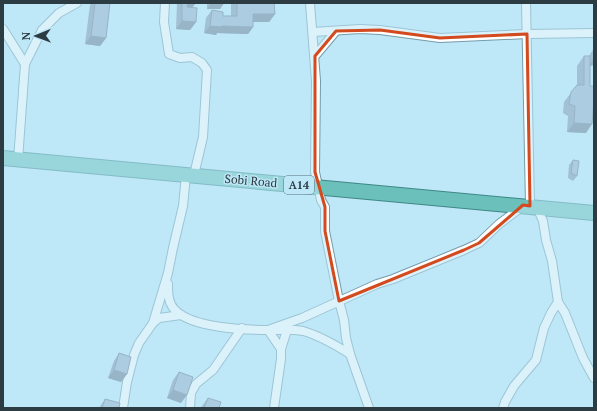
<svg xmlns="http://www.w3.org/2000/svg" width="597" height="411" viewBox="0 0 597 411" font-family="'PT Serif',serif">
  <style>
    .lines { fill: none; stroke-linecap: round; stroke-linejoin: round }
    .minor-casing { stroke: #759bab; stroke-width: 10 }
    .trunk-casing { stroke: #3e8786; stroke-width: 16 }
    .minor { stroke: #fff; stroke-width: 8 }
    .trunk { stroke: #6cc0bb; stroke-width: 14 }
    .wall { fill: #8292ac }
    .shaded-wall { fill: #6a778c }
    .building { fill: #97aac8; stroke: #6a778c }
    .marked { fill: none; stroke: #d24a1d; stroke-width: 3; stroke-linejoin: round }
    .labels { text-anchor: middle; stroke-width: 3; stroke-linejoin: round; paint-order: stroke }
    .shield { fill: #bee7f7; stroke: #586f78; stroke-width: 1 }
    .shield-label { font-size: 11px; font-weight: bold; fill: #2c3c42 }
    .street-label { font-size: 12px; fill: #2c3c42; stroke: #bee7f7 }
  </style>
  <rect width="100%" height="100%" fill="#bee7f7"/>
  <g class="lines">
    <defs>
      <g id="minor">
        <polyline points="165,3 164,22 169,54 180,58 192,57 202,63 207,70 203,137 194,175"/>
        <polyline points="310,3 316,81 315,172 321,200 325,207 325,231 339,301 344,320 346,338 350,354 369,408"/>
        <polyline points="526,3 530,206"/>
        <polyline points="3,29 25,64"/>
        <polyline points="313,32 360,29 380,30 440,38 527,34 594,33"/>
        <polyline points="315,56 336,31"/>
        <polyline points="18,160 25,64 42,30 59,13 77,3"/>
        <polyline points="537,207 543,221 546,240 552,261 558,302 565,313 583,358 594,378"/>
        <path d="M168,284c0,9 0,19 7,26 17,18 70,20 94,20 11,0 23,-1 34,1 15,4 34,15 47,23"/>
        <polyline points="153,323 159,318 181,315"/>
        <polyline points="281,349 268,330 302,318 377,284 393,279 464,250 479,243 499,224 523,206"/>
        <polyline points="123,408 127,382 134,355 139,343 153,323 168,273 173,248 183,206 186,175"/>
        <polyline points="190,408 191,393 196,384 213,370 242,328"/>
        <polyline points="274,408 281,359 281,349 287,330"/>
        <polyline points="503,408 505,402 514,386 536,360 544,328 551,313 558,302"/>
      </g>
      <polyline id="trunk" points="3,158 594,213"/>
    </defs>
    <use href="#minor" class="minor-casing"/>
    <use href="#trunk" class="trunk-casing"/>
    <use href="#minor" class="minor"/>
    <use href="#trunk" class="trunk"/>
  </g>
  <g class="wall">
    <polygon points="92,3 110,3 106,38 100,46 85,44 90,5"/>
    <polygon points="177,3 196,3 192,7 196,22 190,30 176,29"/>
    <polygon points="207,3 224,3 220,9 207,9"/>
    <polygon points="231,3 274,3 275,14 269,22 253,22 253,27 248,34 217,33 216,35 204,33 206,18 212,10 223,16 231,16"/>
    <polygon points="594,48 594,65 590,66 586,133 567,132 568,116 563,113 564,102 577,85 577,66 584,56 589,56"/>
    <polygon points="573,160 577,176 573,181 568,178 569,165"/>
    <polygon points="119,353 127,374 121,382 108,378 114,361"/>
    <polygon points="179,372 181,403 167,398 173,380"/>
    <polygon points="208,398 219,408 201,408 202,406"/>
    <polygon points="105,399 119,408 99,408"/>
  </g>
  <g class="shaded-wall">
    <polygon points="187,3 196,3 191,9 182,9"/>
    <polygon points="211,3 224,3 220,9 207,9"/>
    <polygon points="253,14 275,14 269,22 248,22"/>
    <polygon points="182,21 196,22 190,30 176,29"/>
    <polygon points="210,26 222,26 253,27 248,34 217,33 216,35 204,33"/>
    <polygon points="91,36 106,38 100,46 85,44"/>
    <polygon points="594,58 594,65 589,66"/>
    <polygon points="574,123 592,124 586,133 567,132"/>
    <polygon points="114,370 127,374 121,382 108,378"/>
    <polygon points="173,390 187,395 181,403 167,398"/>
  </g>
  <g class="building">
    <polygon points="95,3 110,3 106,38 91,36"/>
    <polygon points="182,3 188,3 187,7 197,8 196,22 182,21"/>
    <polygon points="237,3 274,3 275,14 253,14 253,27 222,26 221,27 210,26 212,10 223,12 223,16 237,16"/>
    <polygon points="584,56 590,56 590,86 594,86 594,99 592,124 574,123 575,106 569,104 571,92 577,85 584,85"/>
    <polygon points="573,160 579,161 577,176 571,173"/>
    <polygon points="119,353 131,357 127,374 114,370"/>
    <polygon points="179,372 193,377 187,395 173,390"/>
    <polygon points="208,398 221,402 219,408 204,408"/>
    <polygon points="105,399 120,403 119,408 102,408"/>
  </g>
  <path d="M0 0H597V411H0ZM380,30l60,8 87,-4 3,172 -7,-1 -44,38 -15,7 -125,51 -14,-70v-24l-10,-35v-116l21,-25z" fill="#bee7f7" fill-opacity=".55" fill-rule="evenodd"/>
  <path class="marked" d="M380,30l60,8 87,-4 3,172 -7,-1 -44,38 -15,7 -125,51 -14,-70v-24l-10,-35v-116l21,-25z"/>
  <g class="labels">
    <rect class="shield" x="284" y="176" width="30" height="18" rx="3"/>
    <g class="shield-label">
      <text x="299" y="189">A14</text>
    </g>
    <g class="street-label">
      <text transform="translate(251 181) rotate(5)" y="4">Sobi Road</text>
    </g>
  </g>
  <rect width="597" height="411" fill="none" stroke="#2c3c42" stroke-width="8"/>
  <g transform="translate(36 36) rotate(269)" stroke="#bee7f7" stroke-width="3" paint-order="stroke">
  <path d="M0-3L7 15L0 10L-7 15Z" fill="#2c3c42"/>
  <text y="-6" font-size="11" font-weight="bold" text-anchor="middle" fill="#2c3c42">N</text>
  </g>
</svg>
